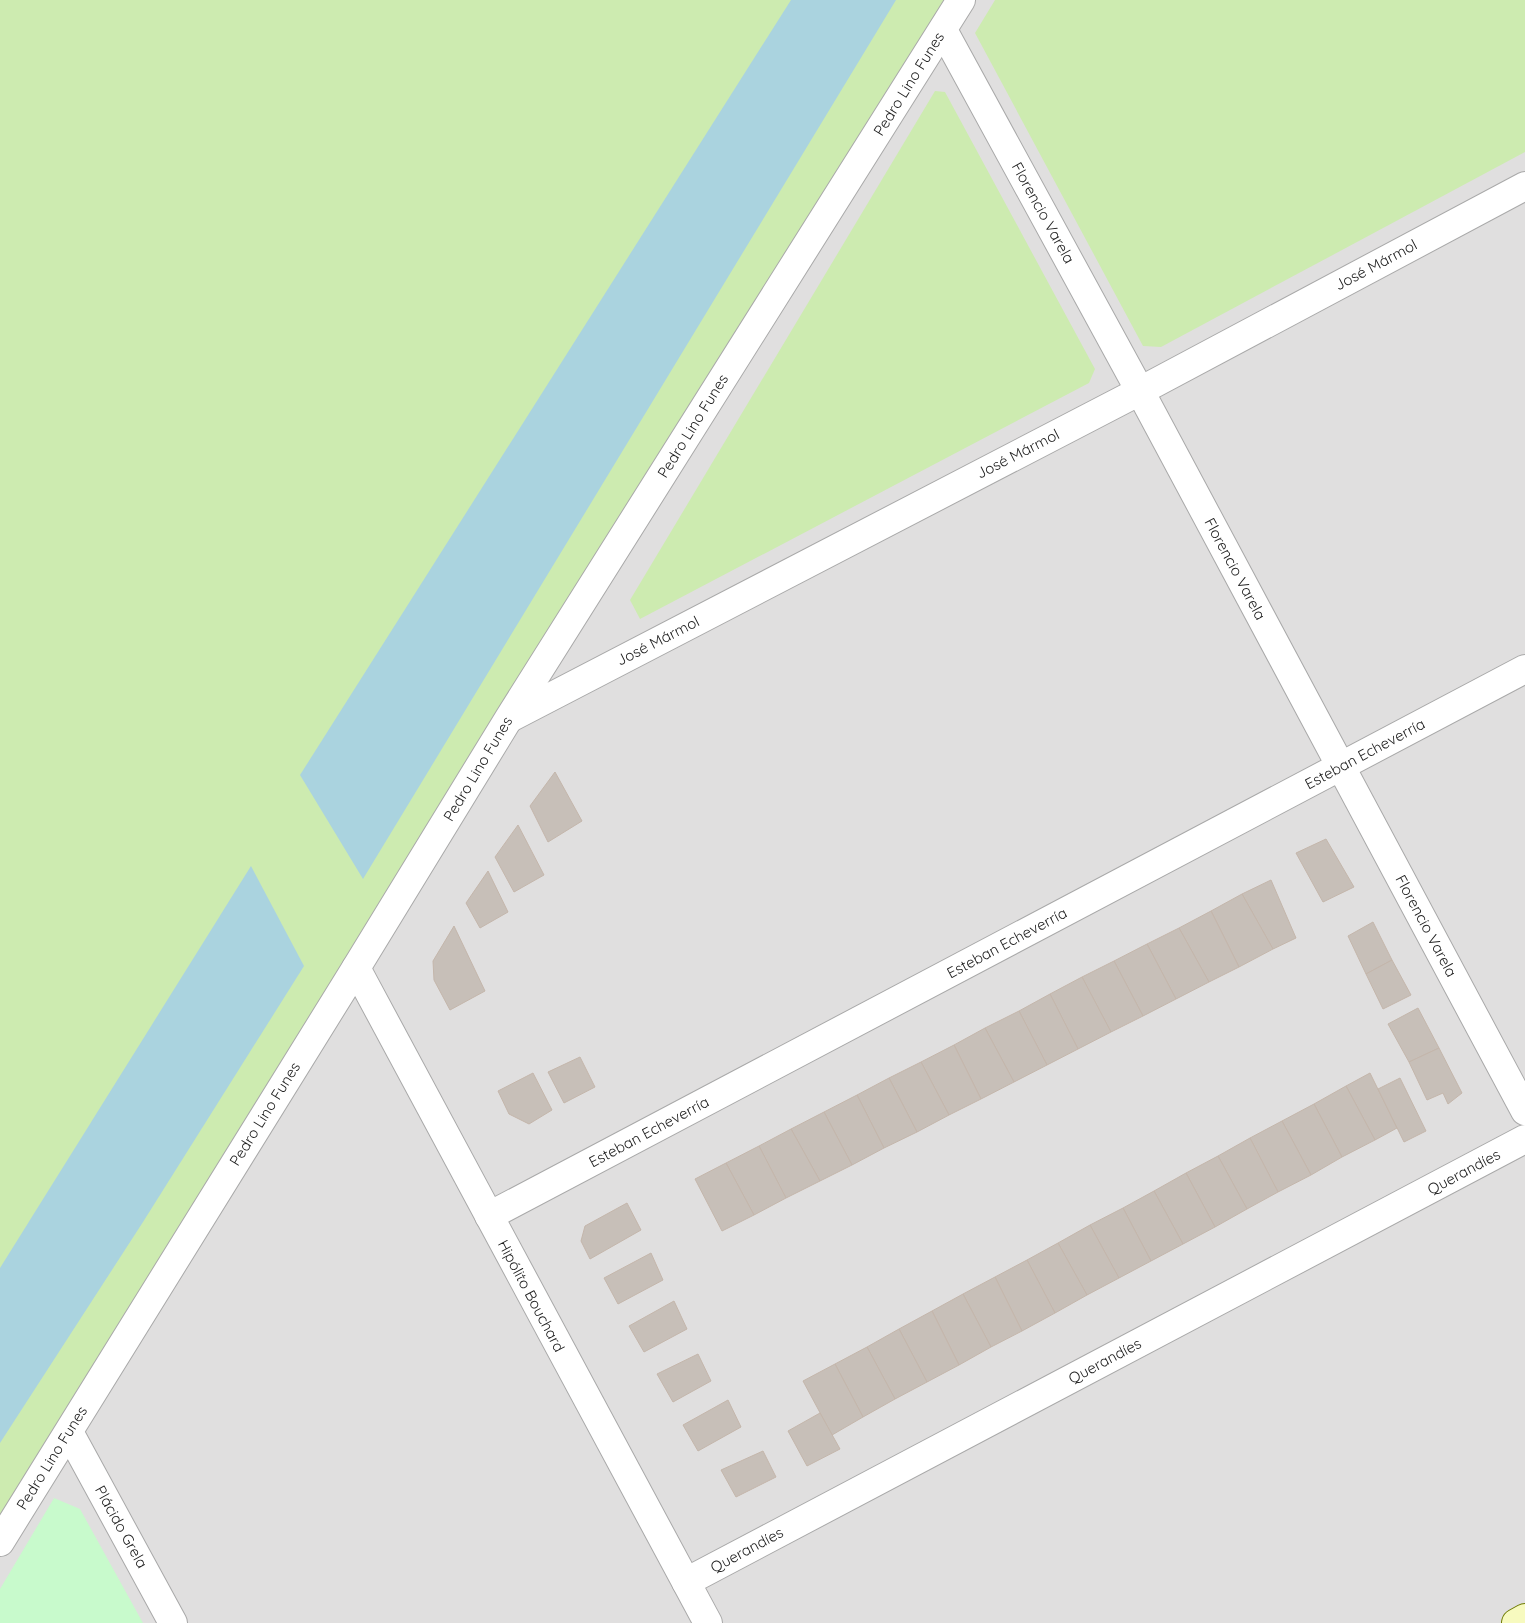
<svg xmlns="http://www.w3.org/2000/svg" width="1525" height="1623" viewBox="0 0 1525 1623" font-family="Quicksand,sans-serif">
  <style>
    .residential { fill: #e0dfdf }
    .grass { fill: #cdebb0 }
    .park { fill: #c8facc }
    .water { fill: #aad3df }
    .building { fill: #c7bfb8; stroke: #c4b6ab }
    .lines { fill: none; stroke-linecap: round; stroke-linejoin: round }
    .street-casing { stroke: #a9a9a9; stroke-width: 30 }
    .secondary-casing { stroke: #707d05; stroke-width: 30 }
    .street { stroke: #fff; stroke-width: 28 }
    .secondary { stroke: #f7fabf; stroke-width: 28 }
    .labels { text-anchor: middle; stroke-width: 4.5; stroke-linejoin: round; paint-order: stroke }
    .street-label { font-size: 15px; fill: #222; stroke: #fff }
  </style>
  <rect width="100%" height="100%" fill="#f2efe9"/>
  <polygon class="residential" points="730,0 1525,0 1525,1623 0,1623 0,1204"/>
  <g class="grass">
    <polygon points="0,0 961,0 0,1542"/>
    <polygon points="995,0 1525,0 1525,152 1161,347 1143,346 975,33"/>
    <polygon points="935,91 945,92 1095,369 1089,383 640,619 630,600"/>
  </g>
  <polygon class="park" points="54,1498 80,1509 143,1623 0,1623 0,1589"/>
  <g class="water">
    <polygon points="791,0 896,0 363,879 300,775"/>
    <polygon points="251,866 304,966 143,1222 0,1443 0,1268"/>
  </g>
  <g class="building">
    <polygon points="555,772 582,821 548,842 530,806"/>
    <polygon points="518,825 544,875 514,892 495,857"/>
    <polygon points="1326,839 1354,887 1323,902 1296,853"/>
    <polygon points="488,871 508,912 480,928 466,903"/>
    <polygon points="1271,880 1296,938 1273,949 1242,894"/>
    <polygon points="1242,894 1273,949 1239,967 1211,911"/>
    <polygon points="1211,911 1239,967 1209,982 1179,928"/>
    <polygon points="1373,922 1392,960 1366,974 1348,936"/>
    <polygon points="454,926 485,991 450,1010 434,980 433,961"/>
    <polygon points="1179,928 1209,982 1176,999 1147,944"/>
    <polygon points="1147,944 1176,999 1143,1016 1114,961"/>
    <polygon points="1392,960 1411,995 1383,1009 1366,974"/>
    <polygon points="1114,961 1143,1016 1111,1032 1082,977"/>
    <polygon points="1082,977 1111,1032 1078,1049 1050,994"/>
    <polygon points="1050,994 1078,1049 1047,1065 1019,1011"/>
    <polygon points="1418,1008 1439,1048 1409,1062 1388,1024"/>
    <polygon points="1019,1011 1047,1065 1014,1082 985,1028"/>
    <polygon points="985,1028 1014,1082 981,1099 954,1045"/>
    <polygon points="954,1045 981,1099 949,1115 921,1062"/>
    <polygon points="1439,1048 1462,1093 1448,1104 1443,1093 1427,1100 1409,1062"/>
    <polygon points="580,1057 595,1087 564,1103 548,1072"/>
    <polygon points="921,1062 949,1115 917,1132 889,1078"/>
    <polygon points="533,1073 552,1110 529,1124 509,1114 498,1091"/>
    <polygon points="1370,1073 1397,1128 1375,1140 1346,1086"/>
    <polygon points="889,1078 917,1132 884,1148 857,1095"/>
    <polygon points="1400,1078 1426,1131 1404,1142 1378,1089"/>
    <polygon points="1346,1086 1375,1140 1342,1157 1314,1104"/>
    <polygon points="857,1095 884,1148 852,1165 824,1112"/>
    <polygon points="1314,1104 1342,1157 1311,1175 1282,1121"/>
    <polygon points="824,1112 852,1165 820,1181 791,1129"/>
    <polygon points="1282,1121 1311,1175 1278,1192 1250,1138"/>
    <polygon points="791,1129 820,1181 786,1198 759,1146"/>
    <polygon points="1250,1138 1278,1192 1247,1209 1218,1156"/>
    <polygon points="759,1146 786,1198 754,1215 726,1163"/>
    <polygon points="1218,1156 1247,1209 1215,1227 1186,1173"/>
    <polygon points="726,1163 754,1215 722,1231 695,1179"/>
    <polygon points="1186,1173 1215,1227 1183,1244 1154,1191"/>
    <polygon points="1154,1191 1183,1244 1151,1261 1123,1208"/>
    <polygon points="627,1203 641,1230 590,1259 581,1241 585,1226"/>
    <polygon points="1123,1208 1151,1261 1119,1278 1090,1225"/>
    <polygon points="1090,1225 1119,1278 1087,1295 1058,1243"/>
    <polygon points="1058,1243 1087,1295 1055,1313 1027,1260"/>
    <polygon points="651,1253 663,1280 618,1304 604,1278"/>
    <polygon points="1027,1260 1055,1313 1022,1331 995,1277"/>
    <polygon points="995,1277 1022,1331 991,1347 963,1294"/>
    <polygon points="963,1294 991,1347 959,1365 932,1311"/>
    <polygon points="674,1301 687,1329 644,1352 629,1326"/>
    <polygon points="932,1311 959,1365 927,1382 899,1329"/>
    <polygon points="899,1329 927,1382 895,1399 867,1347"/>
    <polygon points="867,1347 895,1399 863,1417 835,1364"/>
    <polygon points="698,1354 711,1381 673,1402 657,1374"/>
    <polygon points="835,1364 863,1417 832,1435 803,1381"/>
    <polygon points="728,1400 741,1427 698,1451 683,1425"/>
    <polygon points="820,1413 840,1449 807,1466 788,1431"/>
    <polygon points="763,1451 776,1477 736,1497 721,1470"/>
  </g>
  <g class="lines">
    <defs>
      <g id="street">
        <polyline points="943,30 1140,391 1525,1111"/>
        <polyline points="510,718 1140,391 1525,186"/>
        <polyline points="356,968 708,1623"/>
        <polyline points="489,1216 1525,669"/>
        <polyline points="69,1432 173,1623"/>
        <polyline points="0,1542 356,968 509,718 961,0"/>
        <polyline points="686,1582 1525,1139"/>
      </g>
      <polyline id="secondary" points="1516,1623 1525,1618"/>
    </defs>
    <use href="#street" class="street-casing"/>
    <use href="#secondary" class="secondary-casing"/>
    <use href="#street" class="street"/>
    <use href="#secondary" class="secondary"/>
  </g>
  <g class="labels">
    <g class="street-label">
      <text transform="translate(909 84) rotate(-58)" y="5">Pedro Lino Funes</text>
      <text transform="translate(1043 213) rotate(61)" y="5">Florencio Varela</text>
      <text transform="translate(1376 265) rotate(-28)" y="5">José Mármol</text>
      <text transform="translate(693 426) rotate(-58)" y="5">Pedro Lino Funes</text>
      <text transform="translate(1018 454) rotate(-27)" y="5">José Mármol</text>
      <text transform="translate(1235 569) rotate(62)" y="5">Florencio Varela</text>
      <text transform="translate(658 641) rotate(-27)" y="5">José Mármol</text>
      <text transform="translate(1365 754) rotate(-28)" y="5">Esteban Echeverría</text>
      <text transform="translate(478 769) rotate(-59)" y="5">Pedro Lino Funes</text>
      <text transform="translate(1426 926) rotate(62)" y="5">Florencio Varela</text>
      <text transform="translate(1007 943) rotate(-28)" y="5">Esteban Echeverría</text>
      <text transform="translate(265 1114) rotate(-58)" y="5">Pedro Lino Funes</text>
      <text transform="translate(649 1132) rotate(-28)" y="5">Esteban Echeverría</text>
      <text transform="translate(1464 1172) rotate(-28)" y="5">Querandíes</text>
      <text transform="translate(531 1296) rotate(62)" y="5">Hipólito Bouchard</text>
      <text transform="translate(1105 1361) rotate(-28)" y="5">Querandíes</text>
      <text transform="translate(52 1458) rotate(-58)" y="5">Pedro Lino Funes</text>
      <text transform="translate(121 1527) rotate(61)" y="5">Plácido Grela</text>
      <text transform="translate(747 1550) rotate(-28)" y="5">Querandíes</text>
    </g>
  </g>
</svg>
